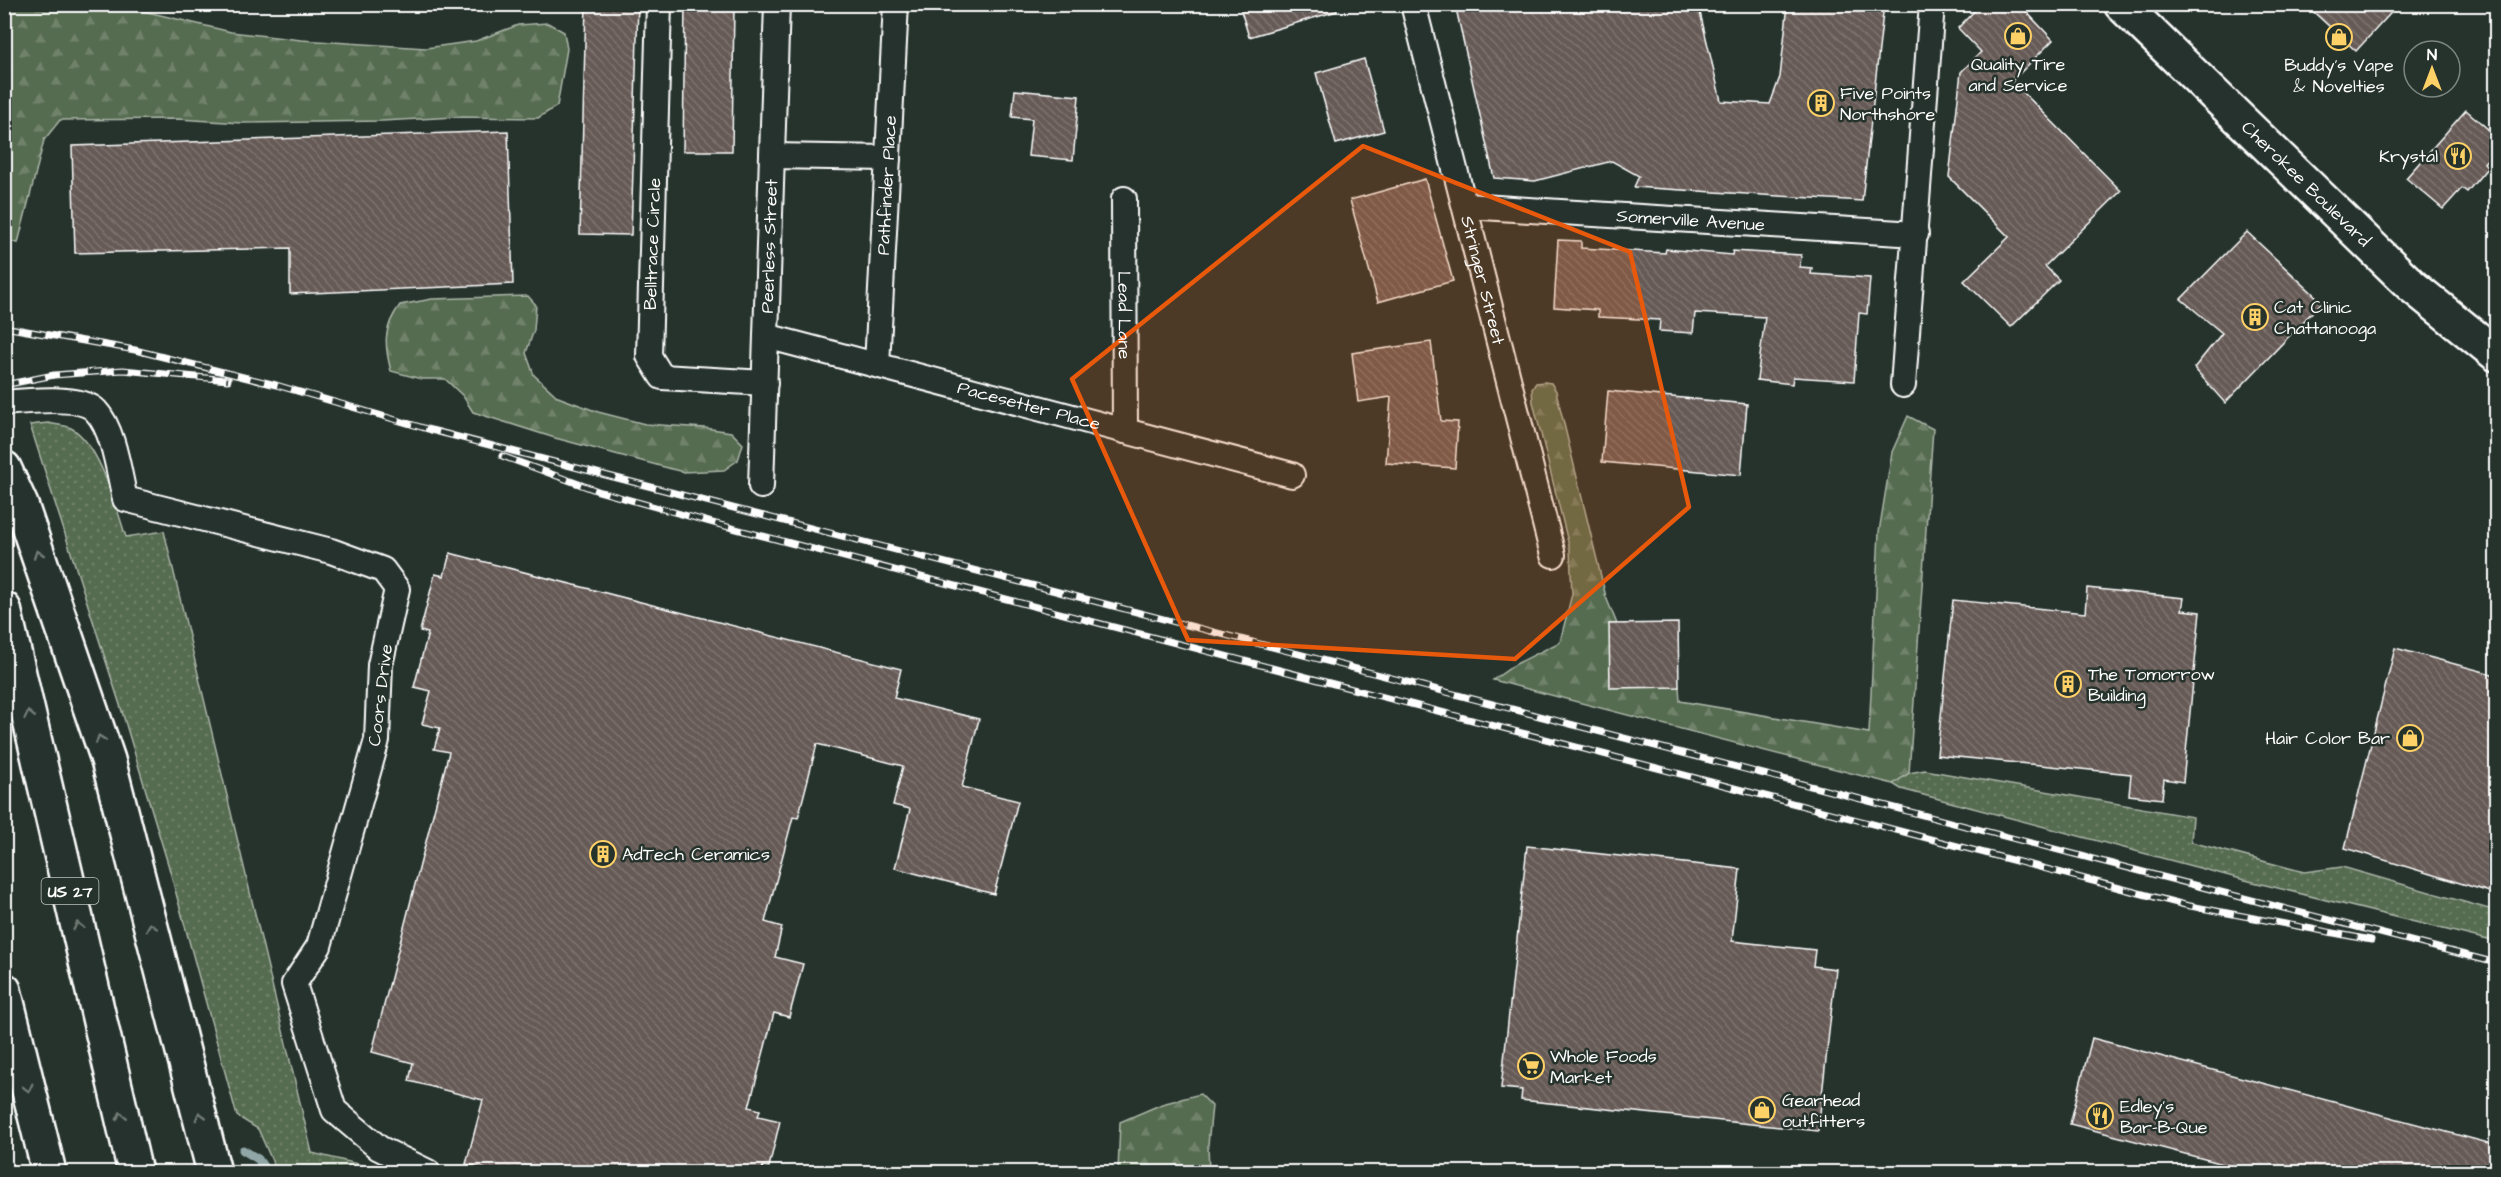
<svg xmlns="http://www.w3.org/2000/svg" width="2501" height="1177" viewBox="0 0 2501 1177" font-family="'Architects Daughter',sans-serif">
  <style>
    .grass { fill: url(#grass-dots); stroke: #abb6a8; stroke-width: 1.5 }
    .forest { fill: url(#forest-firs); stroke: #abb6a8; stroke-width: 1.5 }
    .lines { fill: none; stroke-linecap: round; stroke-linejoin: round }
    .stream { stroke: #91a7a7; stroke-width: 9 }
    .building { fill: url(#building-back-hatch); stroke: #fff; stroke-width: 1.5 }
    .minor-casing { stroke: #fff; stroke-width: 28 }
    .secondary-casing { stroke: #fff; stroke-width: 38 }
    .motorway-casing { stroke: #fff; stroke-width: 38 }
    .minor { stroke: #26332d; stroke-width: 24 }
    .secondary { stroke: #26332d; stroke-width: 33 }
    .motorway { stroke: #26332d; stroke-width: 33 }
    .rail-casing { stroke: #fff; stroke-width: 7 }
    .rail { stroke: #26332d; stroke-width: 4.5; stroke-dasharray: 14; stroke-linecap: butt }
    .oneway { stroke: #727a76 }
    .marked { fill: #e8590c; fill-opacity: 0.2; stroke: #e8590c; stroke-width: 4.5; stroke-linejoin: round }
    .labels { text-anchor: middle; stroke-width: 5; stroke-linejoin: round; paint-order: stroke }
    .shield { fill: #26332d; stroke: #bec2c0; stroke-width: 1.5 }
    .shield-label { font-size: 16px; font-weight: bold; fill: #fff }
    .poi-label { font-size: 18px; fill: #fff; stroke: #26332d; text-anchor: start }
    .street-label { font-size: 18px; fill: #fff; stroke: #26332d }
  </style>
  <defs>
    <pattern id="grass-dots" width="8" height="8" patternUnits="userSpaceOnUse" patternTransform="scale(1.5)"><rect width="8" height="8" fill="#576c51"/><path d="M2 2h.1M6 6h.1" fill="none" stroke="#70826b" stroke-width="1.8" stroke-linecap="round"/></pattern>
    <pattern id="forest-firs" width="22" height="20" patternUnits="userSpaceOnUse" patternTransform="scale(1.5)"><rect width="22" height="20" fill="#576c51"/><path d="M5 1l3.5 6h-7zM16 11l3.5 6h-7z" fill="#70826b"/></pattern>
    <pattern id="building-back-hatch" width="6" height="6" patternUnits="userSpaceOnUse" patternTransform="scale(1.5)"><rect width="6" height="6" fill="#665a56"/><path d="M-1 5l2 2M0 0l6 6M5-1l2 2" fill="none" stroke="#7d736f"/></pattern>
  </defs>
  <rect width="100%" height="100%" fill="#26332d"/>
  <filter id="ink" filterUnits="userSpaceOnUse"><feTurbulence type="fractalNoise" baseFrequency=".0167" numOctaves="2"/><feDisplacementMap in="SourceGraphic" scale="12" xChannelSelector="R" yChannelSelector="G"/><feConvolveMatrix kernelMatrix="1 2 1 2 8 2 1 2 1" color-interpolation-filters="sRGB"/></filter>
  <g filter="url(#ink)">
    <g class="grass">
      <path d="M48,423c7,2 17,2 23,5 29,16 45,79 55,109l38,-6 148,622 78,19h-113l-19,-43 -21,-13 -69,-252 -47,-156 -91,-283z"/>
      <polygon points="1925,770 2193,817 2191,842 2304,872 2342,867 2496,911 2496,942 2241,879 1901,789 1893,784 1909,773"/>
    </g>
    <g class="forest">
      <polygon points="12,5 106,5 131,8 231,32 301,40 426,48 476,41 518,25 548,23 564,32 567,49 557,106 538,118 456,117 382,121 242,123 178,119 60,120 44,140 18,243 4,240 4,15"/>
      <path d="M528,296l8,9 -2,25 -8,23 8,22 24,22 40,15 47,12 60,4 26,4 12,12 -5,16 -14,10 -41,2 -128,-34 -82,-26 -10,-16 -18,-17h-24l-30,-8c-7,-27 -8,-43 9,-66l32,-6z"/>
      <polygon points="1544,382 1551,383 1556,391 1606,597 1617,624 1609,624 1679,687 1680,701 1869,733 1879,532 1892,452 1908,416 1933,429 1909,773 1893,784 1493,680 1516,664 1560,642 1572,594 1570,550 1533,402 1532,389 1536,383"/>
      <polygon points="1200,1094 1212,1106 1208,1145 1209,1172 1118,1172 1120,1122 1162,1104"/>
    </g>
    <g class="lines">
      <polyline class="stream" points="243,1150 258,1159 267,1172"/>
    </g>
    <g class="building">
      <polygon points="586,4 638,4 631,235 580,234"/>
      <polygon points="685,4 734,4 732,151 683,151"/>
      <polygon points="1239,4 1336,4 1337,11 1249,37"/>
      <polygon points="1455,4 1698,4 1721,101 1770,104 1780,77 1788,4 1884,4 1862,201 1634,187 1639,176 1612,161 1535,181 1494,178"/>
      <polygon points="1981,4 2019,4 2053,40 2012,81 2121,191 2045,266 2059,280 2011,327 1964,281 2009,237 1949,177 1961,72 1981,52 1958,28"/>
      <polygon points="2305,4 2399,4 2356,51"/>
      <polygon points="1364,59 1384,131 1336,144 1316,73"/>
      <polygon points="1015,90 1079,96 1073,160 1028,156 1032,119 1012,117"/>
      <polygon points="2466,110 2496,136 2496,149 2484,163 2488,167 2467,192 2462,188 2443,209 2406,178"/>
      <polygon points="508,131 513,284 290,294 290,248 75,253 72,146"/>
      <polygon points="1425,179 1453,281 1378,302 1350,200"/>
      <polygon points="2247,232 2322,302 2225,403 2194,368 2222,333 2181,299"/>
      <polygon points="1558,240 1581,241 1581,248 1665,253 1666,249 1732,255 1733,251 1801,255 1800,267 1812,268 1811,274 1870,278 1867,314 1859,313 1854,381 1793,377 1792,384 1757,380 1765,317 1695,313 1693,333 1659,331 1660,320 1598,317 1598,310 1554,307"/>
      <polygon points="1431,342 1441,421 1458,422 1455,468 1386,463 1391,397 1358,402 1352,353"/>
      <polygon points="1608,391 1747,404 1741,475 1602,462"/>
      <polygon points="450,553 901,669 894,698 979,719 962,787 1018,801 994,894 895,868 910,809 893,805 903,766 817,744 798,818 793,817 765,922 782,927 775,957 803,964 789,1017 774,1013 749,1107 760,1110 758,1116 780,1121 769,1167 763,1166 761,1173 500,1173 466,1164 483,1100 409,1081 413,1063 372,1052 449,752 434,749 440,728 422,724 431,691 414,687 428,633 420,631 435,574 444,576"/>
      <polygon points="2087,588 2184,598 2182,610 2200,612 2183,782 2164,779 2162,799 2129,795 2131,774 1937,755 1953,600 2085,613"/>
      <polygon points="1678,623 1679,687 1610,688 1609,624"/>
      <polygon points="2395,648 2496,675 2496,894 2345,848"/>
      <polygon points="1527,846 1740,869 1732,941 1815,950 1813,966 1836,969 1818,1131 1521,1100 1522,1090 1501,1088"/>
      <polygon points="2092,1038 2496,1145 2496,1173 2258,1173 2070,1124"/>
    </g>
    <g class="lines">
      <defs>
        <g id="minor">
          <polyline points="659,4 649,356 662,377 765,383"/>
          <path id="s1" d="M1413,4l140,551"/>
          <polyline points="772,156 888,158"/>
          <path id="s2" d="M1124,199l1,232"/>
          <path id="s3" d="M1466,206l450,28"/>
          <path id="s4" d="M766,336l526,139"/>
          <path id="s5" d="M877,365l19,-361"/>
          <polyline points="1903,385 1932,4"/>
          <path d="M4,403c21,-2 78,-8 92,8 18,19 23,63 29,88l206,52 52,19 14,19 -17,76 -3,75 -58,206 -25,38 40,126 45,38 49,24"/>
          <path id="s6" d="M761,486l16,-482"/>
        </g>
        <g id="secondary">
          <path id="s7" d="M2121,4l291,282 84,68"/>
        </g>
        <g id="motorway">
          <polyline points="4,468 21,505 108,760 214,1172"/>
          <polyline points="4,609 135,1172"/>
          <polyline points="4,990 49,1172"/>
        </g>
      </defs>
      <use href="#minor" class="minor-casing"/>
      <use href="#secondary" class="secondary-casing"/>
      <use href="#motorway" class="motorway-casing"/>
      <use href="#minor" class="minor"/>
      <use href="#secondary" class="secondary"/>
      <use href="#motorway" class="motorway"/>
      <defs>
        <g id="rail">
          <polyline points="4,327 135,350 276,385 431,430 2496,963"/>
          <polyline points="4,385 54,375 123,370 228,380"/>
          <polyline points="502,456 598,491 713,523 2185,905 2371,940"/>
        </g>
      </defs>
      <use href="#rail" class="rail-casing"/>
      <use href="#rail" class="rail"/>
    </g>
    <defs><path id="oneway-chevron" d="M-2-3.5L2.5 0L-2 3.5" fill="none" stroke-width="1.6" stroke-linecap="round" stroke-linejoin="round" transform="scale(1.5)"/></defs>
    <g class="oneway">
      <use href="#oneway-chevron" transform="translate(38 554) rotate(-109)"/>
      <use href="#oneway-chevron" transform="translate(29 715) rotate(-103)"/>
      <use href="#oneway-chevron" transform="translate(100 739) rotate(-109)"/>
      <use href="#oneway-chevron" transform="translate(78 926) rotate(-103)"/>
      <use href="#oneway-chevron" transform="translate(151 927) rotate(-105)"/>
      <use href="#oneway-chevron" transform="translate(28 1088) rotate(76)"/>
      <use href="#oneway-chevron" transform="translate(121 1116) rotate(-103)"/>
      <use href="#oneway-chevron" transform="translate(200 1116) rotate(-105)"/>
    </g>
  </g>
  <path class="marked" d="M1363,146l267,106 59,255 -174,152 -327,-19 -116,-261z"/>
  <defs>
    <symbol id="shop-ring" viewBox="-11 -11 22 22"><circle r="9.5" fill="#26332d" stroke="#ffd166" stroke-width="1.5"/><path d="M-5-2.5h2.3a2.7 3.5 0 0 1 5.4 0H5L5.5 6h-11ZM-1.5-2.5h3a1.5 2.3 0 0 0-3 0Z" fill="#ffd166"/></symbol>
    <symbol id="building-ring" viewBox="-11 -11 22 22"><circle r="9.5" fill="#26332d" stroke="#ffd166" stroke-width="1.5"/><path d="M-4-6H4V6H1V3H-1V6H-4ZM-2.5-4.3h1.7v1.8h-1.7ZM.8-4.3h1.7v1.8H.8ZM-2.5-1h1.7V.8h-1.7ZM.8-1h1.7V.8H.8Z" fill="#ffd166"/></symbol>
    <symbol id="restaurant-ring" viewBox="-11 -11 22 22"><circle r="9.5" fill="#26332d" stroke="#ffd166" stroke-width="1.5"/><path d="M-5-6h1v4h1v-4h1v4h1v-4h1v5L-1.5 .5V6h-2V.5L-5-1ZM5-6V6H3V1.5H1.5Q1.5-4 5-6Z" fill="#ffd166"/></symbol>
    <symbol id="supermarket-ring" viewBox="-11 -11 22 22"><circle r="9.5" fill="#26332d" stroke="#ffd166" stroke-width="1.5"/><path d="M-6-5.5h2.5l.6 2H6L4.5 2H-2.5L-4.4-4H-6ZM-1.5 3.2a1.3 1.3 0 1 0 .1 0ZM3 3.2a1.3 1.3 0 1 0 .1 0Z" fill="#ffd166"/></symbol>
  </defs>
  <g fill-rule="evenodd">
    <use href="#shop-ring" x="2003" y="21" width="30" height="30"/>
    <use href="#shop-ring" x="2324" y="22" width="30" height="30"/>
    <use href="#building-ring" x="1806" y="88" width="30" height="30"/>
    <use href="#restaurant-ring" x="2443" y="141" width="30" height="30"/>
    <use href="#building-ring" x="2240" y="302" width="30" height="30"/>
    <use href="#building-ring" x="2053" y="669" width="30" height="30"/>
    <use href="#shop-ring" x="2395" y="723" width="30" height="30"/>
    <use href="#building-ring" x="588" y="839" width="30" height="30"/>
    <use href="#supermarket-ring" x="1516" y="1051" width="30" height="30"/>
    <use href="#shop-ring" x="1747" y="1095" width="30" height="30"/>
    <use href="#restaurant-ring" x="2085" y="1101" width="30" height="30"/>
  </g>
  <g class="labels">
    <rect class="shield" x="41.5" y="878" width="57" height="26" rx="4.5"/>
    <g class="shield-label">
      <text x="70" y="897">US 27</text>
    </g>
    <g class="poi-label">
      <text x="2018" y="70" text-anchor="middle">Quality Tire<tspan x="2018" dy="21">and Service</tspan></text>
      <text x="2339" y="71" text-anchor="middle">Buddy's Vape<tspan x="2339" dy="21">&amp; Novelties</tspan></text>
      <text x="1840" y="99">Five Points<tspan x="1840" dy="21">Northshore</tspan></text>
      <text x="2438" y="162" text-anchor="end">Krystal</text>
      <text x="2274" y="313">Cat Clinic<tspan x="2274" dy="21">Chattanooga</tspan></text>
      <text x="2088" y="680">The Tomorrow<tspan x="2088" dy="21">Building</tspan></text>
      <text x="2390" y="744" text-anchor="end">Hair Color Bar</text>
      <text x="622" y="860">AdTech Ceramics</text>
      <text x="1550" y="1062">Whole Foods<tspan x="1550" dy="21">Market</tspan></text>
      <text x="1782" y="1106">Gearhead<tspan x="1782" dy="21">outfitters</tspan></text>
      <text x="2120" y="1112">Edley's<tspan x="2120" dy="21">Bar-B-Que</tspan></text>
    </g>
    <g class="street-label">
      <text dy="6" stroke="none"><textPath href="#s7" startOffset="258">Cherokee Boulevard</textPath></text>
      <text dy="6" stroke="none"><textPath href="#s5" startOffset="180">Pathfinder Place</textPath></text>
      <text dy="6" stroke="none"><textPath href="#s3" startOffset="225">Somerville Avenue</textPath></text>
      <text transform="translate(652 244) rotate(-88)" y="6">Belltrace Circle</text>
      <text dy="6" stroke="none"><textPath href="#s6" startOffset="240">Peerless Street</textPath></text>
      <text dy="6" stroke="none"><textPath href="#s1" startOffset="285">Stringer Street</textPath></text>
      <text dy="6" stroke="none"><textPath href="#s2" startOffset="116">Lead Lane</textPath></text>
      <text dy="6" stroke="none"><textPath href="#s4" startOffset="272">Pacesetter Place</textPath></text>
      <text transform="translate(380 695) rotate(-83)" y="6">Coors Drive</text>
    </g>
  </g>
  <rect width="2501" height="1177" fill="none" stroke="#26332d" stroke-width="24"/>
  <rect x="12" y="12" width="2477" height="1153" fill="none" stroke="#fff" stroke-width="2" filter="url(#ink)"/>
  <g transform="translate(2432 69)"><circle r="28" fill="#26332d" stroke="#7d8581" stroke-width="1.5"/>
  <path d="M0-4.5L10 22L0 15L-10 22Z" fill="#ffd166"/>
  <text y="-9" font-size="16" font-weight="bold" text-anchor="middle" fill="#ffffff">N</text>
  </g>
</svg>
